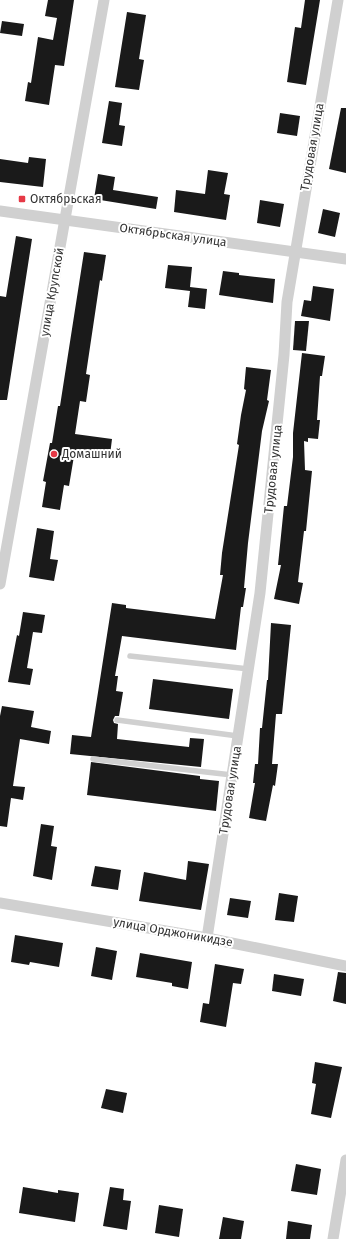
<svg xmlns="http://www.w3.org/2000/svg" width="346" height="1239" viewBox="0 0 346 1239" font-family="'Fira Sans',sans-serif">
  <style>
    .building { fill: #1a1a1a }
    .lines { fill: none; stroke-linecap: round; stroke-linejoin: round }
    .service { stroke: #d0d0d0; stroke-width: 5.5 }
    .minor { stroke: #d0d0d0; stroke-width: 11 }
    .poi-dot { fill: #e63946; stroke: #fff; stroke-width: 1.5 }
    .labels { text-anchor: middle; stroke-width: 4; stroke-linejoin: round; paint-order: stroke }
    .street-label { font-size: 12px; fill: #333; stroke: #fff }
    .poi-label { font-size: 12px; fill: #333; stroke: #fff; text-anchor: start }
  </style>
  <rect width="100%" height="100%" fill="#fff"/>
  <g class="building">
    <polygon points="48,0 74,0 64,66 55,65 49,105 25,101 28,82 31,83 38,37 53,40 57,18 45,16"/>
    <polygon points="305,0 320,0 306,85 287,82 295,27 301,28"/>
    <polygon points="127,12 146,15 139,59 144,60 139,90 115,87"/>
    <polygon points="2,21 24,24 22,36 0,33"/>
    <polygon points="109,101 122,103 119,125 125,126 122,146 102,143"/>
    <polygon points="341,108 346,108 346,173 329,169"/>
    <polygon points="280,113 300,116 297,136 277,133"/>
    <polygon points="29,157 46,159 43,187 0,182 0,159 28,163"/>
    <polygon points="208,170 228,173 224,194 230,195 226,220 174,212 176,190 205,194"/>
    <polygon points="98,174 115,177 113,190 158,197 156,209 94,199"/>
    <polygon points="260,200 284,204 280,227 257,223"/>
    <polygon points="323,209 340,213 335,237 318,233"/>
    <polygon points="16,236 32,239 7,400 0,400 0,296 6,297"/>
    <polygon points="84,252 106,255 102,281 100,280 86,374 90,375 86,402 80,401 75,434 112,439 110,455 75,450 69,486 64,485 60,510 42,507 46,482 43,481 50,443 52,443 58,406 60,406"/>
    <polygon points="168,265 192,267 190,287 207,289 205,309 188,307 190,291 165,288"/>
    <polygon points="223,271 239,273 239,275 275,279 273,303 219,295"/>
    <polygon points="313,286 334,289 330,321 301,316 304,300 311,301"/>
    <polygon points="295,321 309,321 306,351 293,350"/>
    <polygon points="302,353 325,356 322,376 320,376 317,420 320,420 318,439 308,438 308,442 304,441 305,470 312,471 306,531 304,531 298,582 303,583 299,604 274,599 281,565 278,565 284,506 287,506 293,457 293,433"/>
    <polygon points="246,367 271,370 267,400 269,401 262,431 248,543 244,588 246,588 243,607 241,607 236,650 122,636 115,676 118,676 116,691 123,692 119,716 115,716 113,720 114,723 118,724 117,739 189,747 190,738 204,739 201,767 70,754 72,735 91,737 112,603 126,605 126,608 215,619 223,575 220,575 222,553 239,445 237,444 241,415 246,390 244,389"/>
    <polygon points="37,528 54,531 50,559 58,560 54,581 29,577"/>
    <polygon points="23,612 45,615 42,633 33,632 27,668 33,669 30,685 8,682 17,635 19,636"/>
    <polygon points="271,623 291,625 282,714 276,714 272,764 278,764 275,786 273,785 266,821 249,818 255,783 253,783 255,764 258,764 260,728 262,728 267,680 268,680"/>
    <polygon points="153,679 233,689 229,719 149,709"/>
    <polygon points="2,706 34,711 31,727 51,731 49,744 20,739 13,786 25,787 23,800 11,798 7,827 0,826 0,716"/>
    <polygon points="91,762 200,776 200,779 219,781 216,811 87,795"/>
    <polygon points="41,824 54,826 51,846 57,847 52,880 33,876"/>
    <polygon points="188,861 209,864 201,910 139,901 144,872 186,880"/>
    <polygon points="95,866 121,870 118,890 91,886"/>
    <polygon points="279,893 298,896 294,922 275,920"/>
    <polygon points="230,898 251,901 248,918 227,915"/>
    <polygon points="15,935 63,943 59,967 30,962 29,965 11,962"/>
    <polygon points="96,947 117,951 112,980 91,976"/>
    <polygon points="140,953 192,962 188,989 172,986 172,983 136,977"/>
    <polygon points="215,964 244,969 241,984 233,983 226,1027 200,1022 203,1003 209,1004"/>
    <polygon points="338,972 346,973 346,1004 333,1001"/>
    <polygon points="274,974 304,979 301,996 272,991"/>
    <polygon points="315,1062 342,1067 331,1118 311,1114 316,1084 312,1083"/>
    <polygon points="106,1089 127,1093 123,1113 101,1108"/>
    <polygon points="296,1164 321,1169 317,1195 291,1191"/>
    <polygon points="23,1187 58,1193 58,1190 79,1193 75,1222 19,1213"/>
    <polygon points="110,1187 124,1189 123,1200 131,1201 127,1230 103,1226"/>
    <polygon points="159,1205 183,1209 179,1237 155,1233"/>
    <polygon points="223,1217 244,1221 241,1239 219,1239"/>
    <polygon points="288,1221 312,1225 310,1239 286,1239"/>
  </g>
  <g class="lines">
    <g class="service">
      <polyline points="130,656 249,669"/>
      <polyline points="117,720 238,736"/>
      <polyline points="93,759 232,775"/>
    </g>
    <g class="minor">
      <polyline points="0,211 346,259"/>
      <polyline points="0,584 104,0"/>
      <polyline points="0,903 207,938 346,966"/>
      <polyline points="207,938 260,593 284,355 287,302 338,0"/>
      <polyline points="333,1239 346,1160"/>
    </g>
  </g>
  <g class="poi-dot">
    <rect x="18" y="195" width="8" height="8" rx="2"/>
    <circle cx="54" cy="454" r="4"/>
  </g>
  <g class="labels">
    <g class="street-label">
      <text transform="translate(312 147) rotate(-80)" y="4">Трудовая улица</text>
      <text transform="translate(173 235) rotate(8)" y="4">Октябрьская улица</text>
      <text transform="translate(52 292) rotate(-80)" y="4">улица Крупской</text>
      <text transform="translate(273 469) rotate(-84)" y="4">Трудовая улица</text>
      <text transform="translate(230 790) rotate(-81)" y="4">Трудовая улица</text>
      <text transform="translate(173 932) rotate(10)" y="4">улица Орджоникидзе</text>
    </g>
    <g class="poi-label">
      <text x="30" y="203">Октябрьская</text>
      <text x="62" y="458">Домашний</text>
    </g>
  </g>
</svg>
